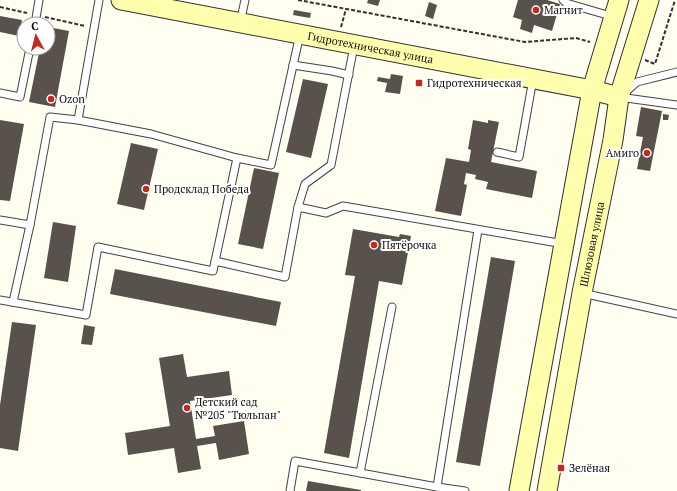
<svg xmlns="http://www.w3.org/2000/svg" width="677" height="491" viewBox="0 0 677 491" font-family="'PT Serif',serif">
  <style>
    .building { fill: #59514b }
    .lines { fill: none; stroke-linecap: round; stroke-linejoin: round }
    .service-casing { stroke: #424242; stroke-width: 9 }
    .secondary-casing { stroke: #313131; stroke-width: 21 }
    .path { stroke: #313131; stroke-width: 2; stroke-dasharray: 4 2; stroke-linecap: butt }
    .service { stroke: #fff; stroke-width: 7 }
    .secondary { stroke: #fffeac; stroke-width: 19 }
    .poi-dot { fill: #c8261e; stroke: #fff; stroke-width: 1.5 }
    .labels { text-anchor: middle; stroke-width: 4; stroke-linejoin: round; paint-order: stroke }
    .poi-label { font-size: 11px; fill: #0f0f0f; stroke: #fff; text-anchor: start }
    .street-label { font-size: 11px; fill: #0f0f0f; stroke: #fff }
  </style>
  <rect width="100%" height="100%" fill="#fffef1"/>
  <g class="building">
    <polygon points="368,0 380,0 378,6 367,3"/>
    <polygon points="518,0 547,0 560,4 552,31 534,25 532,33 520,29 522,20 513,17"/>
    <polygon points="429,2 437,5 433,19 425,16"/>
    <polygon points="294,10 311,13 310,18 293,15"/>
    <polygon points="0,16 22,20 19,36 0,32"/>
    <polygon points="48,27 69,31 55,107 29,102 40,48 48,48"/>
    <polygon points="391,74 403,76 400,94 385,92 387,83 377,81 378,77 390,79"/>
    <polygon points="303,79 328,84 311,158 286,152"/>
    <polygon points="641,107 662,111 650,171 637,169 643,137 636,136"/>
    <polygon points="663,114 669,115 668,120 663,120"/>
    <polygon points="0,120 24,124 10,201 0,200"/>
    <polygon points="473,120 488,123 488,120 499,122 491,162 537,171 532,198 486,189 488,182 475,179 476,175 466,173 464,184 467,185 461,216 435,211 446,158 469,162 471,150 468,149"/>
    <polygon points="131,143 158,149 144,210 117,204"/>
    <polygon points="254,168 279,173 263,249 238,244"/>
    <polygon points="53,222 76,226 68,282 44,278"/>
    <polygon points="353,229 399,237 400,234 411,236 402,285 379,281 349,458 324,453 355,276 345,275"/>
    <polygon points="491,257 515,261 480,466 456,462"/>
    <polygon points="115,269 281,302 276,326 110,294"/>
    <polygon points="12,322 36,325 18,451 0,448 0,405"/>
    <polygon points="84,325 95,327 92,345 81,344"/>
    <polygon points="183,354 187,377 229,371 232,395 190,401 196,439 215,436 213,426 244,421 249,454 219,460 216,443 197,446 201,469 178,473 174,448 128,455 125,433 170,426 159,358"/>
    <polygon points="308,481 361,490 361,491 306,491"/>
  </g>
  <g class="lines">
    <defs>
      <g id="service">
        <polyline points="563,0 566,3 614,17"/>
        <polyline points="240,23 245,0"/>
        <polyline points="35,24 39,0"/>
        <polyline points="293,65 332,71 349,75"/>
        <polyline points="626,92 637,82 677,72"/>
        <polyline points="0,93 20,97 30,48"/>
        <polyline points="619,97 677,105"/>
        <polyline points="78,120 151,134 237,158"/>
        <polyline points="497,152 519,157 533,79"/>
        <polyline points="298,207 305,184 331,165 354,46"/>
        <polyline points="0,220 30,225 50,117 78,120 99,0"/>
        <polyline points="215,261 285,277 298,207 326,213 343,206 564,244"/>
        <polyline points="582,293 677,314"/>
        <polyline points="0,300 86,315 98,247 213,271 237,158 271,165 300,34"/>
        <polyline points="13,302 30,225"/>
        <polyline points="360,473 392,307"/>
        <polyline points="437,487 465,491"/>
        <polyline points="290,491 295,461 437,487 478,230"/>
      </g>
      <g id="secondary">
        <path id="s1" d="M121,0l471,90 27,7"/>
        <polyline points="519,491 592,90 619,0"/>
        <path id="s2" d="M547,491l35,-198 31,-153 6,-43 30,-97"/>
      </g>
    </defs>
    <use href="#service" class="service-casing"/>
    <use href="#secondary" class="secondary-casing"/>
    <g class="path">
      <polyline points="298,0 525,42 576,38 590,42"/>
      <polyline points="0,7 27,13"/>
      <polyline points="45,17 85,26"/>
      <polyline points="341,27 346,9"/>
      <polyline points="645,60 655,64 675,0"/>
    </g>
    <use href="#service" class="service"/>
    <use href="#secondary" class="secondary"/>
  </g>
  <g class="poi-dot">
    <circle cx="536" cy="10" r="4"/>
    <rect x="415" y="79" width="8" height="8" rx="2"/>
    <circle cx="51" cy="99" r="4"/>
    <circle cx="647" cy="153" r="4"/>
    <circle cx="146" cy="189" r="4"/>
    <circle cx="374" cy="245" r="4"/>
    <circle cx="187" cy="408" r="4"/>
    <rect x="557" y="464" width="8" height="8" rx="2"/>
  </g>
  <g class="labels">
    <g class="poi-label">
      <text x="544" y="14">Магнит</text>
      <text x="427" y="87">Гидротехническая</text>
      <text x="59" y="103">Ozon</text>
      <text x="639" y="157" text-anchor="end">Амиго</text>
      <text x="154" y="193">Продсклад Победа</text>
      <text x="382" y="249">Пятёрочка</text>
      <text x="195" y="406">Детский сад<tspan x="195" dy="13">№205 "Тюльпан"</tspan></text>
      <text x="569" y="472">Зелёная</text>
    </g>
    <g class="street-label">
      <text dy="4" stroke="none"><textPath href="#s1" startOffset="254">Гидротехническая улица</textPath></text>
      <text dy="4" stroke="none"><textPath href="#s2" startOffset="251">Шлюзовая улица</textPath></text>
    </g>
  </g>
  <g transform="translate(36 36) rotate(353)"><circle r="19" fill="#ffffff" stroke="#9f9f9f"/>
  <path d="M0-3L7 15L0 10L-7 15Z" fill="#c8261e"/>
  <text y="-6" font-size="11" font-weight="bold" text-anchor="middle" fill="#0f0f0f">С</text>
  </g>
</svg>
